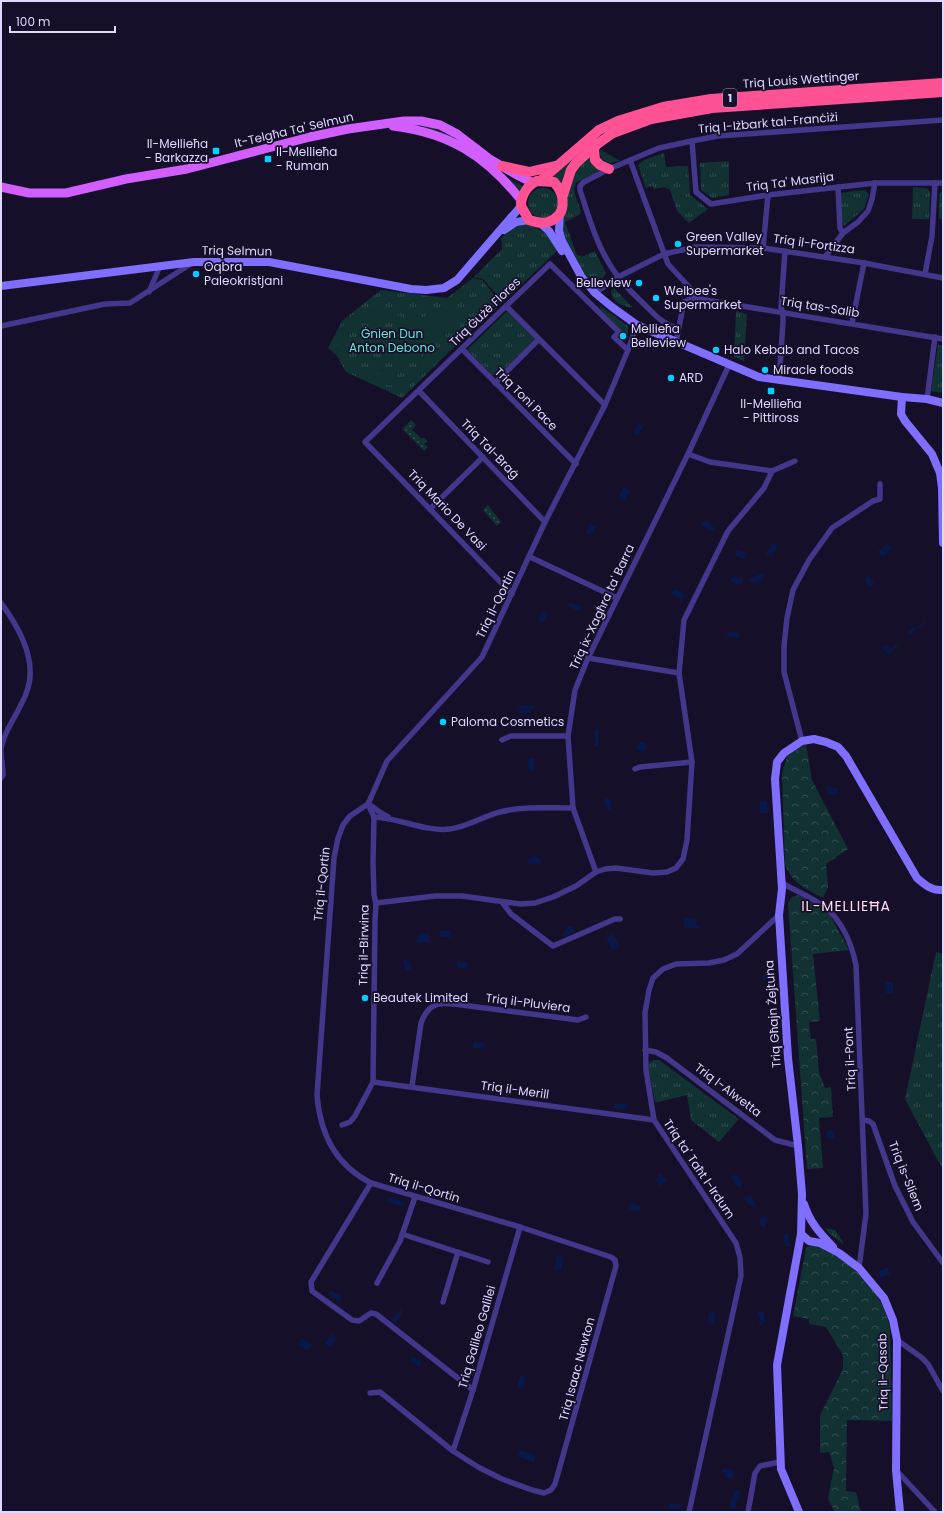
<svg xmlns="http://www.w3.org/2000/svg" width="944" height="1513" viewBox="0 0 944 1513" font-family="Poppins,sans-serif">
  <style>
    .grass { fill: url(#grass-tufts) }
    .forest { fill: url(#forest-crowns) }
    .garden { fill: url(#garden-dots) }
    .pitch { fill: #113133; fill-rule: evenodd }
    .water { fill: #081949 }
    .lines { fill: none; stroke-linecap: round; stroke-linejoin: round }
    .street { stroke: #42378a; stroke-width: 5.5 }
    .secondary { stroke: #7f6eff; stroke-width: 8 }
    .primary { stroke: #d25eff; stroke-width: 9 }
    .highway { stroke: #ff5294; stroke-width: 10 }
    .poi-dot { fill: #03ceff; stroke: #160f29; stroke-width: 1.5 }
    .labels { text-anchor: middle; stroke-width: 3.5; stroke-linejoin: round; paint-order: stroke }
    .shield { fill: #160f29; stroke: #a39bbf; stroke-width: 1 }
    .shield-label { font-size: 11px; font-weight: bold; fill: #dfd7ff }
    .street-label { font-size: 12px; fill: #dfd7ff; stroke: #160f29 }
    .poi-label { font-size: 12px; fill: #dfd7ff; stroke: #160f29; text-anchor: start }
    .park-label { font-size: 12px; fill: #5be6d1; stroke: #160f29 }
    .quarter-label { font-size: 14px; letter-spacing: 1px; fill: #ffd9ed; stroke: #160f29 }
  </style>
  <defs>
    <pattern id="grass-tufts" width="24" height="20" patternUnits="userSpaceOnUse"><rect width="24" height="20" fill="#113133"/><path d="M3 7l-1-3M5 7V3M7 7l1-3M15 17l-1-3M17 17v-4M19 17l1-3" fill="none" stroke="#334e52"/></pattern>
    <pattern id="forest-crowns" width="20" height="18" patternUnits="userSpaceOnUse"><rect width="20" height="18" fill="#113133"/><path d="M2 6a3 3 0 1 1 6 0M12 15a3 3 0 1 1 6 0" fill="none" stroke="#334e52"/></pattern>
    <pattern id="garden-dots" width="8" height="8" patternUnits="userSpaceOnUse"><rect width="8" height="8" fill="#113133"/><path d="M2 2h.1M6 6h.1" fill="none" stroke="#334e52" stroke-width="1.8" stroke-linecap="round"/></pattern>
  </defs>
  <rect width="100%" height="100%" fill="#160f29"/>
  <g class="grass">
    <polygon points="423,125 433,128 456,138 513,181 523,186 518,193 501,174 422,128"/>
    <polygon points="600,149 620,161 610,163 602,160 600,155"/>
    <polygon points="664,153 666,167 688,166 690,195 708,209 689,223 677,211 670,190 664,187 654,189 653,186 646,188 638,165 644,160"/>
    <path d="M588,155l12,15 -24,13c-5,10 4,20 5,31l-16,8 12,33 7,1 11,-5 11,22 -4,7c-8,2 -16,-4 -20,-10 -10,-13 -20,-29 -21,-45 0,-5 3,-12 4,-18 5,-26 6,-32 23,-52z"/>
    <polygon points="569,161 570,163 564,174 561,184 551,177"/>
    <polygon points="729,161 729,195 712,198 701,190 700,163"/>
    <polygon points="913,187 927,188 930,192 929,219 912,219"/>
    <circle cx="543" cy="203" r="15"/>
    <polygon points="865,190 869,194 864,209 844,226 841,217 839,193"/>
    <polygon points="943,190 943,220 939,218 939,194"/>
    <path d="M526,224c19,7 21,8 32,26l-55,52 -20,-23 -9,-2 28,-28 -1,-11 11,-11z"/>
    <polygon points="473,278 482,280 500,302 402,398 346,372 337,356 328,348 342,321 381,290 447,298"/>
    <path d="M614,288l19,20c-9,-1 -22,-6 -22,-17z"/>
    <polygon points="599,305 628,326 628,338 603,313"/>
    <polygon points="507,311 535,339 500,374 492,375 467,350"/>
    <polygon points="736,311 747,314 744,361 734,357"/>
    <polygon points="938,345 943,346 943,393 931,391"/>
    <polygon points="936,952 943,954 943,1168 938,1161 905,1099"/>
    <polygon points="654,1060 659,1060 739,1119 719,1142 691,1120 687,1095 659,1102 655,1102 648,1067 650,1062"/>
    <polygon points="825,1228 835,1230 842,1240 843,1244 829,1233"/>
  </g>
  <g class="forest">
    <path d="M806,744l6,36 36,69 -22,15 2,23 -5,11c-19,-11 -28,-12 -38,-33l-3,-91 5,-18z"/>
    <polygon points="798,895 818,906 831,917 849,950 813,954 820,1021 809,1022 811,1039 816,1039 819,1072 825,1088 831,1087 833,1117 819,1118 823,1168 807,1169 788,903 792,897"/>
    <path d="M812,1245c19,0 53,33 64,49 7,11 11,22 14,34l2,93 -45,-1 -1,71 10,1 5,20h-26l-7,-14 6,-30 -5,-16 -9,1v-38l23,-46v-14l-17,-28 -17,-3v-5l-16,-3 13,-68z"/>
  </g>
  <g class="garden">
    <polygon points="411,420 416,425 412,430 422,439 424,437 427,441 424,444 428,447 424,451 402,429"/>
    <polygon points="488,505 501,522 497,526 483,510"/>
  </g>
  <g class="pitch">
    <path d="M432,309l20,3 7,3c13,33 -57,13 -27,-6z"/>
    <path d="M367,310c27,2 71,11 64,47 -2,10 -9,19 -17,24 -4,2 -11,4 -15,5 -12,1 -46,-10 -54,-19 -11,-14 -8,-38 5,-50 5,-5 11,-5 17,-7zM365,316c9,0 16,3 24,5 18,6 36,12 34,36 -1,8 -6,14 -14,18 -14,7 -28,0 -41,-5 -4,-2 -10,-3 -14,-6 -10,-7 -12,-25 -6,-36 4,-6 11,-9 17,-12z"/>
    <polygon points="404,331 417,344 395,367 382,354"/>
  </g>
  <g class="water">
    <polygon points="639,422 640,425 644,424 638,436 633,433"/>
    <polygon points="623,487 630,490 625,501 618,498"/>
    <polygon points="706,521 707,522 709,521 715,529 712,531 702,526 702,523"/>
    <polygon points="590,524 596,527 591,536 586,533"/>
    <polygon points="774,542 777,546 771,557 766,554 772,543"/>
    <polygon points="888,543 892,549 882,557 878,551"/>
    <polygon points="737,550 746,553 744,559 735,556"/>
    <polygon points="762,573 765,576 760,581 752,583 749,580"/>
    <polygon points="868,575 874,583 869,587 864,579"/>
    <polygon points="733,576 738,579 742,577 743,583 736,585 730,581"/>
    <polygon points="674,589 685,594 682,600 671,594"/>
    <polygon points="569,602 581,606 579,611 569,607 569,605 568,604"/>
    <polygon points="542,611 545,611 548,614 543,623 538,620"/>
    <polygon points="925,621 926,622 910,635 907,632 913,627 915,629"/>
    <polygon points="729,632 740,633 739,638 728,637 726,635"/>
    <polygon points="899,643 900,644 888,655 882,648 887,644 890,649"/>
    <polygon points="519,705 535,706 534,709 530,710 530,713 520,714"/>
    <polygon points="595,729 599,729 598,746 594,746"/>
    <circle cx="642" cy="747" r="5"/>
    <polygon points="534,758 535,770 529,771 528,759"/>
    <polygon points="828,786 832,788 837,788 838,793 832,795 829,794 826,789"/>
    <polygon points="606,797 612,802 611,811 606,807 604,802"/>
    <polygon points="767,801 768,813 760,813 760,802"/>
    <polygon points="534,857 538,857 542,862 538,865 533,863 529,865 527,860"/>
    <polygon points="684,918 694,918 697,921 695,924 699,926 699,928 685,928"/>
    <polygon points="568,926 572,926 576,931 564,937 562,936"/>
    <rect x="440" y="931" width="11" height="6"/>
    <polygon points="429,933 430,942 417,943 417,940 419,938 417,934"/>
    <polygon points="613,934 620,947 613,950 606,938"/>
    <polygon points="404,959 410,961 411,969 409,970 406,970 403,963"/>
    <polygon points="457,961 468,963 467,965 468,969 457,967"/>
    <polygon points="766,967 771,967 770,978 766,981 764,980 762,977 766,973"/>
    <polygon points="886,982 893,983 893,993 885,993"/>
    <polygon points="476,1042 485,1043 484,1049 473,1048 473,1043"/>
    <polygon points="626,1103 628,1106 625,1110 613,1108 615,1104 624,1104"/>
    <polygon points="830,1129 833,1131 835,1138 830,1139 827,1137 826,1132"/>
    <polygon points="660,1174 667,1181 659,1186 656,1181 658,1179 658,1175"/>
    <polygon points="736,1174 742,1181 741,1184 742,1186 740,1187 736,1185 731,1177"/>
    <polygon points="750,1194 755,1202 755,1204 756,1207 754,1208 752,1206 749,1205 744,1198"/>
    <polygon points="388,1197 405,1202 403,1207 387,1202"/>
    <polygon points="630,1203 641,1206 639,1212 629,1209 628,1205"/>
    <polygon points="761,1216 767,1217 765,1227 759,1226"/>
    <polygon points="788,1233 790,1246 785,1246 783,1234"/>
    <polygon points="557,1255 562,1256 563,1261 561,1269 557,1271 555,1271 554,1268 557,1262 556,1258"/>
    <polygon points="887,1267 890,1274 881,1278 878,1272"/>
    <polygon points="331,1290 342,1297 339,1302 328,1294"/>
    <polygon points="402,1308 401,1316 396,1323 391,1320"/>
    <polygon points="758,1311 764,1312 764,1319 767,1320 766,1323 763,1322 762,1325 759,1325 760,1316 758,1316"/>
    <polygon points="709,1312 716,1313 714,1324 707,1323"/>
    <polygon points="332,1334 337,1337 331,1347 325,1344"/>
    <polygon points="302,1338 312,1345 307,1351 298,1344"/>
    <polygon points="413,1356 422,1362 419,1367 410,1360"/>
    <polygon points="575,1366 581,1368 578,1378 572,1377"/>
    <polygon points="523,1375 526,1377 523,1389 517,1387 520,1376"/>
    <polygon points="520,1450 536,1455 534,1462 518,1457"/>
    <polygon points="726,1468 735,1471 732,1479 724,1477 725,1473 721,1472 722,1470"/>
    <polygon points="735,1490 741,1492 735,1509 729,1507"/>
    <polygon points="669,1503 682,1505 682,1508 669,1508"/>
  </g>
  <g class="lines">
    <g class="street">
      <polyline points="692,141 696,192 711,204 768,195 875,183 943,183"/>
      <polyline points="630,160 668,264 691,289 693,298"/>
      <polyline points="838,187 840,228 843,233"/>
      <polyline points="763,248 768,195"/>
      <polyline points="825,257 843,233 858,222 868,211 872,199 875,183"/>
      <polyline points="925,274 932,236 935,183"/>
      <polyline points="149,292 160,266"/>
      <polyline points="595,293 618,277 664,254 696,247 763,248 864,263 943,278"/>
      <polyline points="506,306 605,405"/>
      <polyline points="852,323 864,263"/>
      <polyline points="1,326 105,304 130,303 192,263"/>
      <path d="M678,328c-14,-3 -22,-12 -32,-22 -16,-15 -31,-30 -41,-50 -11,-19 -18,-45 -25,-66v-4l4,-4 25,-13 50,-21 33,-7 26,-5 225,-16"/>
      <polyline points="676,342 684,302 693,298 943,339"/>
      <polyline points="462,349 576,464"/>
      <polyline points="779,381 783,322 783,313 781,307 785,251"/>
      <polyline points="495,383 538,340"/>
      <polyline points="419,391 545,522"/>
      <polyline points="927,399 935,337"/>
      <polyline points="688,454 710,462 772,471"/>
      <polyline points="430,509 483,457"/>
      <polyline points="530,557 617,598"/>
      <polyline points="512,594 365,442 479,332 550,264 619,332 614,337 628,350"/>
      <path d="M1,603c17,23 37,58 26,88 -6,19 -24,40 -26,59 0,8 2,17 2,25l-2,3"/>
      <polyline points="588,658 679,673"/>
      <polyline points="502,740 511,736 568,736"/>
      <polyline points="802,741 784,672 784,646 787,618 793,590 809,560 832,528 873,501 880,499 880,484"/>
      <polyline points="635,769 640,767 692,762"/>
      <polyline points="370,805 381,813 388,817"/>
      <path d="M374,817c25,1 52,15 76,12 18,-2 33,-13 50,-17 23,-6 49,-4 73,-4"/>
      <polyline points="596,872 573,808 568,736 575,690 588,658 688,454 729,365"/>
      <path d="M782,883c14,8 29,14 41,23 19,13 29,39 33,59l10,249 -7,54"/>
      <polyline points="502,902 511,914 553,946 615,919 620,919"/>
      <polyline points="376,903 435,896 462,896 520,904 535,903 553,897 576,886 596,872 605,869 616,868 653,873 667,872 676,868 683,859 687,840 692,762 679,673 684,620 728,531 764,488 772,471 795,461"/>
      <polyline points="645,1050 656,1052 667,1058 775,1140 798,1146"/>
      <polyline points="373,1082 654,1120"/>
      <path d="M412,1086l9,-63c7,-18 15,-21 33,-19l124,16 8,-3"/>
      <polyline points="863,1120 869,1121 873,1124 895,1186 913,1222 943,1263"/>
      <polyline points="342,1125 350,1122 355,1116 373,1082 375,921 376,903 374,895 373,862 374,817 368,804"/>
      <polyline points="371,1183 311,1282 312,1291 352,1320 359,1321 371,1313 376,1314 473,1390"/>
      <polyline points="402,1234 488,1262"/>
      <polyline points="377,1283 400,1241 415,1197"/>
      <polyline points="443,1302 458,1252"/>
      <polyline points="897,1340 921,1357 928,1364 943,1391"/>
      <path d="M370,1393l10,-1 73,59 25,16 24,12 30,11 12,3 7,-3 4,-6 61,-218 -1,-6 -4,-3 -91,-30 -149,-44c-36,-18 -51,-49 -54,-88l17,-237 4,-20 5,-13 7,-9 18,-12 19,-43 95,-104 63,-135 60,-117 23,-55 9,-25"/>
      <polyline points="453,1451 473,1390 520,1227"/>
      <polyline points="896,1470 935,1512"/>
      <polyline points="689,1512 741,1276 740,1257 736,1243 654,1120 646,1070 645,1013 649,990 653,978 663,969 676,964 709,963 724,960 737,954 779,915"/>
      <polyline points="748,1512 755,1473 760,1466 780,1462"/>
    </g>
    <g class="secondary">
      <polyline points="560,212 559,231 562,241 581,276 595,293 612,307 637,325 759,377 902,397 927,399 943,403"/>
      <polyline points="540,223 549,231 562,251"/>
      <polyline points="504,230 516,222 529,220"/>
      <polyline points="1,286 194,262 269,262 411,289 426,290 444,288 457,280 521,206"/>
      <polyline points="902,397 901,414 905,421 932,454 940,473 942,488 943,543"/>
      <path d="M804,1204c6,19 16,29 29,43"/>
      <polyline points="801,1234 809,1241 820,1243 839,1253 859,1268 884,1298 893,1320 897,1340 896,1470 900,1512"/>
      <path d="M799,1512l-18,-43 -4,-104 24,-131 1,-40 -4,-48 -10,-88 -9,-143 3,-26 -7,-110 2,-17 7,-9 18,-12 12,-2 12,3 12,5 8,9 71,122c8,7 15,13 26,12"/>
    </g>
    <g class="primary">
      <path d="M393,126c57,7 93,30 128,74"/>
      <polyline points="1,187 29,193 66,193 126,179 187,169 310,137 348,129 404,121 421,121 440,125 457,134 491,160 519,176 533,183"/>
    </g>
    <g class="highway">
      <polyline points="596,145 594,149 595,160 600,165 609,169"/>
      <polyline points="502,166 529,172 555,166"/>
      <path d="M537,181l17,1c12,13 13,34 -6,40 -7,2 -13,0 -19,-2l-8,-14c0,-10 6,-21 16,-25z"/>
      <polyline points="540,181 599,130 618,121 663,107 711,99 943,83"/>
      <polyline points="563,195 571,170 576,163 596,145 613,133 651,119 712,108 943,92"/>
    </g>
  </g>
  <g class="poi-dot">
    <rect x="212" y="147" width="8" height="8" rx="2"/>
    <rect x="264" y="155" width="8" height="8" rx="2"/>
    <circle cx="678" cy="244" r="4"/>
    <circle cx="196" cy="274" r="4"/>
    <circle cx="639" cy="283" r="4"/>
    <circle cx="656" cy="298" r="4"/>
    <circle cx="623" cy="336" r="4"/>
    <circle cx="716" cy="350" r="4"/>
    <circle cx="765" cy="370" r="4"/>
    <circle cx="671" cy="378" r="4"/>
    <rect x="767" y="387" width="8" height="8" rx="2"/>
    <circle cx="443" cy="722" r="4"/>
    <circle cx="365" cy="998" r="4"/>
  </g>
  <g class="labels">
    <rect class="shield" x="723" y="89" width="14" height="18" rx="3"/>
    <g class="shield-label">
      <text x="730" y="102">1</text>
    </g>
    <g class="street-label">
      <text transform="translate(801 80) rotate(-4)" y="4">Triq Louis Wettinger</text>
      <text transform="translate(768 123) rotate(-5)" y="4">Triq l-Iżbark tal-Franċiżi</text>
      <text transform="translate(294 130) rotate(-13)" y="4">It-Telgħa Ta' Selmun</text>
      <text transform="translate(790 182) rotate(-7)" y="4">Triq Ta' Masrija</text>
      <text transform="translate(814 244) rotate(8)" y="4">Triq il-Fortizza</text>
      <text transform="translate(237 251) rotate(1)" y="4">Triq Selmun</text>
      <text transform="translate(820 307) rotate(9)" y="4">Triq tas-Salib</text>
      <text transform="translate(485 312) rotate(-44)" y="4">Triq Ġużè Flores</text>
      <text transform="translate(526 399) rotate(45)" y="4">Triq Toni Pace</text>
      <text transform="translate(490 449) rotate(46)" y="4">Triq Tal-Braġ</text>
      <text transform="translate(447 510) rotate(46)" y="4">Triq Mario De Vasi</text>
      <text transform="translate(496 604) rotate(-64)" y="4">Triq il-Qortin</text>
      <text transform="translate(602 607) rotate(-65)" y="4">Triq ix-Xagħra ta' Barra</text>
      <text transform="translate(322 884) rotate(-84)" y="4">Triq il-Qortin</text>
      <text transform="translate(364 945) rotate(-89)" y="4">Triq il-Birwina</text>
      <text transform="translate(528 1003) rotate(7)" y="4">Triq il-Pluviera</text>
      <text transform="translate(773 1014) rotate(-94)" y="4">Triq Għajn Żejtuna</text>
      <text transform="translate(850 1059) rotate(-93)" y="4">Triq il-Pont</text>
      <text transform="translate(515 1090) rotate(8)" y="4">Triq il-Merill</text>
      <text transform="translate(728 1090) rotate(37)" y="4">Triq l-Alwetta</text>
      <text transform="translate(699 1169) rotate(56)" y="4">Triq ta' Taħt l-Irdum</text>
      <text transform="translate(906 1176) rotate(68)" y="4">Triq is-Sliem</text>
      <text transform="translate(424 1188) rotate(17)" y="4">Triq il-Qortin</text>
      <text transform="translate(477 1337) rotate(-74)" y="4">Triq Galileo Galilei</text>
      <text transform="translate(577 1369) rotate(-75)" y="4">Triq Isaac Newton</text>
      <text transform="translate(883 1372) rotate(-91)" y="4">Triq il-Qasab</text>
    </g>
    <g class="poi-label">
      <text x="208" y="148" text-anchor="end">Il-Mellieħa<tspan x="208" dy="14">- Barkazza</tspan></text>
      <text x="276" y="156">Il-Mellieħa<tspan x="276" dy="14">- Ruman</tspan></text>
      <text x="686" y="241">Green Valley<tspan x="686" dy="14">Supermarket</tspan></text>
      <text x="204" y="271">Oqbra<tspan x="204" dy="14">Paleokristjani</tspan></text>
      <text x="631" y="287" text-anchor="end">Belleview</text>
      <text x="664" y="295">Welbee's<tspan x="664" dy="14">Supermarket</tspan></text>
      <text x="631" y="333">Mellieħa<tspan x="631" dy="14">Belleview</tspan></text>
      <text x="724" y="354">Halo Kebab and Tacos</text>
      <text x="773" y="374">Miracle foods</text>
      <text x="679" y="382">ARD</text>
      <text x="771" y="408" text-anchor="middle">Il-Mellieħa<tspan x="771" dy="14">- Pittiross</tspan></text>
      <text x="451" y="726">Paloma Cosmetics</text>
      <text x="373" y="1002">Beautek Limited</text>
    </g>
    <g class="park-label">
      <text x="392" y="338">Ġnien Dun<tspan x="392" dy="14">Anton Debono</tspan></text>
    </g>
    <g class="quarter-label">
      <text x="846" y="911">IL-MELLIEĦA</text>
    </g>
  </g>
  <rect width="944" height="1513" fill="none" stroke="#dfd7ff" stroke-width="4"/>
  <path d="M10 26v6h105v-6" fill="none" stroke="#dfd7ff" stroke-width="2"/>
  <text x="16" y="26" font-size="12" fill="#dfd7ff" stroke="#160f29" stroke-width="3" paint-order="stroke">100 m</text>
</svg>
